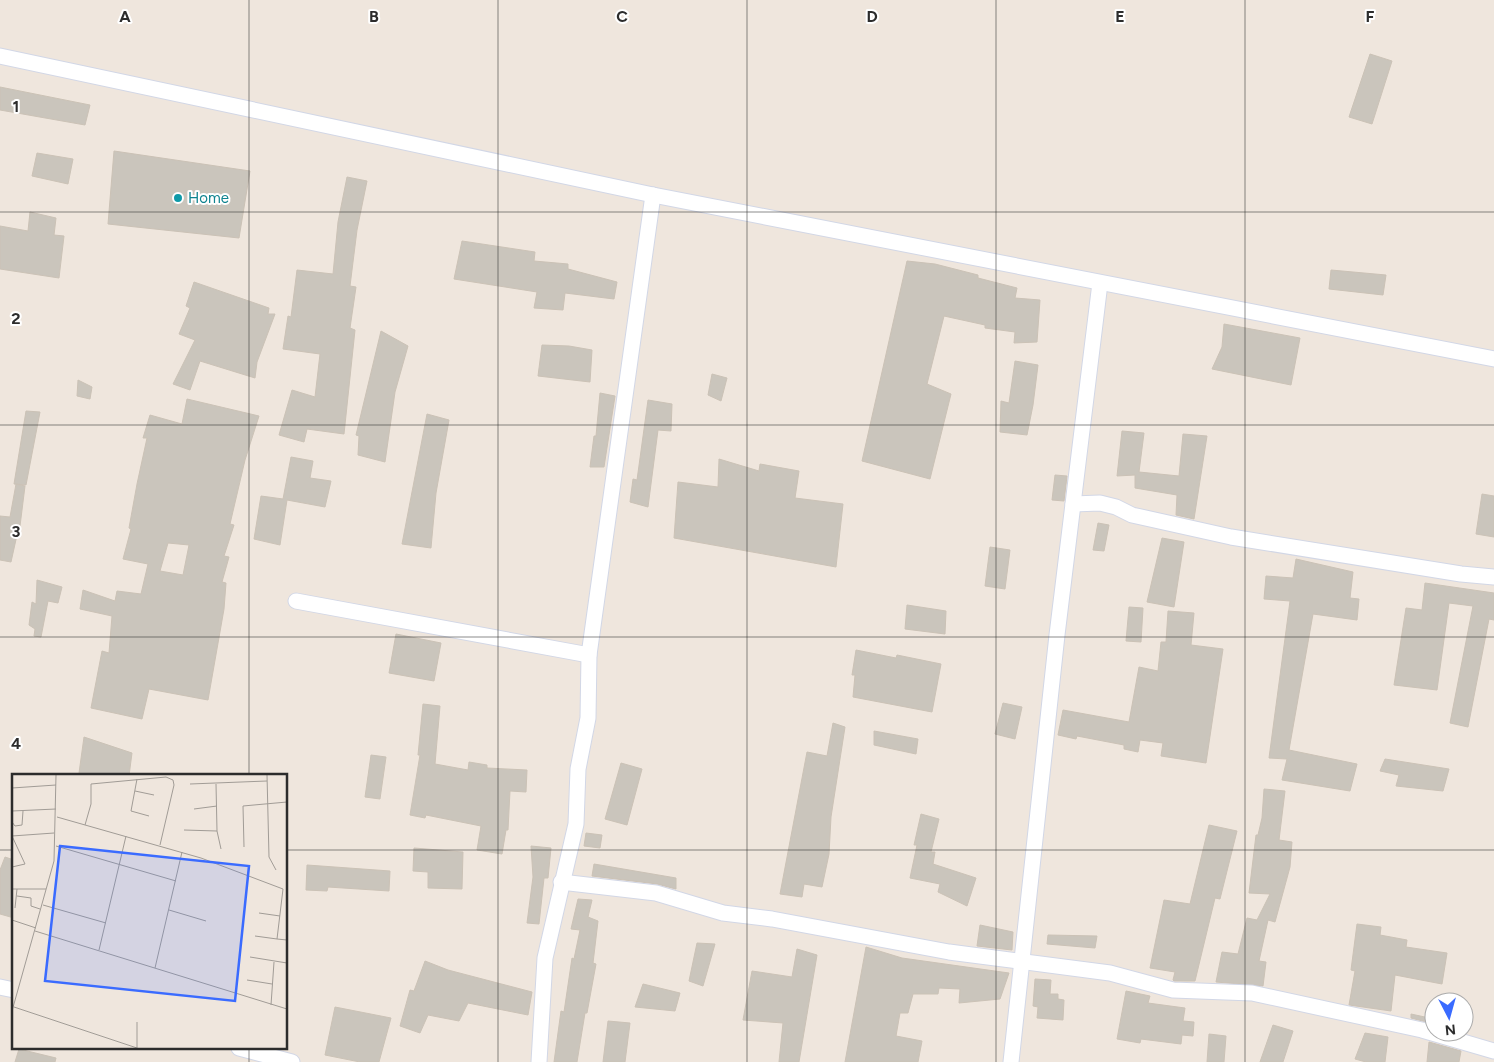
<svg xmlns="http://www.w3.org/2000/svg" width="1494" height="1062" viewBox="0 0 1494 1062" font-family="Figtree,sans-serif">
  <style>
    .building { fill: #cac5bc; stroke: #cbc2b6; fill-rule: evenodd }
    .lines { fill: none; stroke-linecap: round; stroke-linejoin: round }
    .minor-casing { stroke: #d2d7e6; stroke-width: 17 }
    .minor { stroke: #fff; stroke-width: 15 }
    .grid { fill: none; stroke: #2c2c2c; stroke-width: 1; stroke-opacity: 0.55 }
    .culture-dot { fill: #0f9aa8; stroke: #fff; stroke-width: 2 }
    .labels { text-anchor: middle; stroke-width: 4; stroke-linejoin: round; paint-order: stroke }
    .culture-label { font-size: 15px; fill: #0d838f; stroke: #fff; text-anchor: start }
    .inset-road { fill: none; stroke: #a19c96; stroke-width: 1 }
    .view { fill: #3a6bff; fill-opacity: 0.15; stroke: #3a6bff; stroke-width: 2.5 }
    .inset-edge { fill: none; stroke: #2c2c2c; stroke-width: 2.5 }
    .grid-label { font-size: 16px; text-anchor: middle; font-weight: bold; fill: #2c2c2c; stroke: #fff; stroke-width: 4; stroke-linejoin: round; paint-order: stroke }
  </style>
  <rect width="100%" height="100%" fill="#efe6dd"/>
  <g class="building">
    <polygon points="1370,54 1392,61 1372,124 1349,117"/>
    <polygon points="0,87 90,105 85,125 0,110"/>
    <polygon points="114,151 250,171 239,238 108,224"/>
    <polygon points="37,153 73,159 68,184 32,176"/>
    <polygon points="347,177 367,181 357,230 350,286 356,287 350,328 355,330 344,434 307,429 304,442 279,435 292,390 315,397 320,354 283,349 288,316 291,317 297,270 333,274 338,222"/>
    <polygon points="30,212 56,218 54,235 64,236 59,278 0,269 0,226 28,231"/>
    <polygon points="462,241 535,252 534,261 568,264 568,269 617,282 614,299 565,293 563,310 534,308 537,292 454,279"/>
    <polygon points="907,261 935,264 978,275 978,278 1017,288 1015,298 1040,300 1037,342 1014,343 1015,332 985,328 985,325 944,316 927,384 951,394 930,479 862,461"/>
    <polygon points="1331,270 1386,275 1383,295 1329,289"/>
    <polygon points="194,282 269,308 268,314 275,314 257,362 255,378 200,361 190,390 173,384 195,340 179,334 190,308 186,306"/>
    <polygon points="1224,324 1300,338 1291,385 1212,369 1222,347"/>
    <polygon points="381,331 408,346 395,392 385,462 358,455 359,436 356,435"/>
    <polygon points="542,345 569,346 592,350 590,382 538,376"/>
    <polygon points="1015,361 1038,365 1033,405 1027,435 1000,432 1001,401 1009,403"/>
    <polygon points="712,374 727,378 721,401 708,395"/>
    <polygon points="78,380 92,387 90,399 77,396"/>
    <polygon points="600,393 615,396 604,467 590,467 594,436 596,436"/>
    <path d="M187,399l72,17 -14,44 -15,64 4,1 -10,31 5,1 -7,25 4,1 -2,26 -16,91 -59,-11 -7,30 -51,-11 11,-57 7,2 3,-37 -32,-7 3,-19 32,11 2,-10 24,3 7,-30 -25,-5 8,-30 -2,-1 8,-44 10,-46h-4l7,-23 32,9zM168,543l21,2 -6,30 -23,-4z"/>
    <polygon points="648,400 672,404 671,431 658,430 648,507 630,502 633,479 637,480"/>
    <polygon points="26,411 40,412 26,485 14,484"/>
    <polygon points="427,414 449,420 436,493 431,548 402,544"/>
    <polygon points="1122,431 1144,433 1139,472 1179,476 1183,434 1207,436 1194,519 1176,515 1177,495 1135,488 1135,475 1117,476"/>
    <polygon points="291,457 313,461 310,478 331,481 325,507 287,500 280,545 254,539 261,496 283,499"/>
    <polygon points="719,459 759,471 760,464 799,471 795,498 843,504 836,567 674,538 678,482 718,487"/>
    <polygon points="1055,475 1067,476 1064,501 1052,500"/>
    <polygon points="16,484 25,486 20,526 19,526 11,562 0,560 0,516 10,517"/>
    <polygon points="1482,494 1494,496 1494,537 1476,534"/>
    <polygon points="1098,523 1109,525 1104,551 1093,550"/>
    <polygon points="1162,538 1184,542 1174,607 1147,602"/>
    <polygon points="990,547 1010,550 1005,589 985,586"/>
    <polygon points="1296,559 1353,572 1350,598 1359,599 1357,620 1313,614 1289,750 1357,764 1350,791 1282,780 1287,759 1269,758 1290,601 1264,599 1266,576 1293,578"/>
    <polygon points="37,580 62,587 58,603 48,601 41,637 34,636 35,629 29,625 32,602 36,604"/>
    <polygon points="1425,583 1494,593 1494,620 1489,619 1468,727 1450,723 1473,606 1449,603 1437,690 1394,685 1406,608 1422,610"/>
    <polygon points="907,605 946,611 945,634 905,629"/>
    <polygon points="1129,607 1143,608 1141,642 1126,641"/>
    <polygon points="1168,611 1194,613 1191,645 1223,649 1206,763 1161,756 1163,743 1140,740 1138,752 1124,749 1124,745 1077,736 1076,739 1058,735 1063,710 1129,722 1139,667 1158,671 1161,642 1166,642"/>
    <polygon points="396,634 441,643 434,681 389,673"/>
    <polygon points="856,650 896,658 897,655 941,664 932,712 853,697 855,675 852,675"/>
    <polygon points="1003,703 1022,707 1015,739 995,734"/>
    <polygon points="423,704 440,706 435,764 468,770 469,762 487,765 487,768 527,770 526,792 510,791 508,830 506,830 502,854 477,850 481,826 426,815 425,818 410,815 420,755 418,755"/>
    <polygon points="833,723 845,727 831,817 829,854 822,887 804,884 802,897 780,894 807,752 827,756"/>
    <polygon points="874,731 918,739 916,754 874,745"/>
    <polygon points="84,737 132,753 129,776 90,776 79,773"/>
    <polygon points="371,755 386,757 380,799 365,797"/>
    <polygon points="1385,759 1449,769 1443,791 1396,786 1399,775 1380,771"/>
    <polygon points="621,763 642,769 627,825 605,819"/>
    <polygon points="1264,789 1285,791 1279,840 1292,842 1290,867 1275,922 1268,920 1259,961 1266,962 1263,986 1216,982 1222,952 1238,954 1247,918 1257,920 1270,894 1249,893 1256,835 1258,835 1262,818"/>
    <polygon points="921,814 939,819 931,852 935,852 933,864 976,878 967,906 938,892 940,884 910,878 917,845 914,845"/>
    <polygon points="1209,825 1237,831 1220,899 1215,898 1195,981 1174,981 1173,980 1175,972 1150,968 1164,900 1190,904"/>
    <polygon points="586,833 602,835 600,848 584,846"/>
    <polygon points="531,846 551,848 548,878 544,878 539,924 527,923 533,877"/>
    <polygon points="414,848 463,852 462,889 428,888 428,872 413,871"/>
    <polygon points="5,857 14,860 14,918 0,914 0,870"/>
    <polygon points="594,864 676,878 676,889 657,884 592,876"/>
    <polygon points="307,865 390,871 389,891 328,887 327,891 306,890"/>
    <polygon points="578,899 592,900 588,917 598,921 593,963 596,964 587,1013 585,1013 577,1062 554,1062 561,1011 564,1012 572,958 574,959 580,930 571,929"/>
    <polygon points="1357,924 1381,927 1380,935 1407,940 1406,947 1447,953 1442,984 1395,975 1391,1011 1349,1005 1355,971 1351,970"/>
    <polygon points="980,925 1013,932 1012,950 977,946"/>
    <polygon points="1048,935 1097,936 1095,948 1047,944"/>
    <polygon points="697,943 715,944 703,986 689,981"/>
    <polygon points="866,947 902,958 1009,973 1000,999 959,1003 960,989 939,988 938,994 913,994 908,1013 900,1013 896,1036 922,1041 918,1062 845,1062"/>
    <polygon points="797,949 817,955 799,1062 779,1062 783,1023 743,1020 752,971 792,977"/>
    <polygon points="425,961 448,970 532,992 528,1015 468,1003 459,1021 428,1015 420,1033 400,1026 410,990 414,991"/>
    <polygon points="1035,979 1051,980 1050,994 1058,994 1058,999 1064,1000 1063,1020 1037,1018 1038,1007 1033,1006"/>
    <polygon points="643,984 680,993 675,1011 635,1007"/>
    <polygon points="1126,991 1150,996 1148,1003 1185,1008 1183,1021 1194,1022 1193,1036 1182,1035 1181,1044 1141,1039 1140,1043 1117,1039"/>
    <polygon points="335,1007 391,1018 379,1062 360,1062 325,1055"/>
    <polygon points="1411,1014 1434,1019 1434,1024 1411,1018"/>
    <polygon points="608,1021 630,1023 625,1062 603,1062"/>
    <polygon points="1273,1025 1293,1031 1283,1062 1260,1062"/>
    <polygon points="1365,1033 1388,1037 1385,1062 1366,1062 1355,1059"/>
    <polygon points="1209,1034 1226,1036 1224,1062 1207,1062"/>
    <polygon points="1429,1042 1461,1051 1459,1062 1427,1062"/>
    <polygon points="19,1049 56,1058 55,1062 15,1062"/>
  </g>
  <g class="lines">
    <defs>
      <g id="minor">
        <polyline points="0,56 653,195 1494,359"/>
        <polyline points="1073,504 1100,503 1116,507 1132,515 1231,537 1461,574 1494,577"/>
        <polyline points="296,601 589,655"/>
        <polyline points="561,882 656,893 723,913 772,919 949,952 1110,973 1173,990 1252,993 1422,1030 1494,1051"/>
        <polyline points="0,987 14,990"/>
        <polyline points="239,1048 292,1062"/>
        <polyline points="539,1062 545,958 576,824 578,769 588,718 589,655 653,195"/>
        <polyline points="1011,1062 1057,635 1100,283"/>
      </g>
    </defs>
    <use href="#minor" class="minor-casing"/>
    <use href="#minor" class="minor"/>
  </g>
  <path class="grid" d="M249,0v776M498,0v1062M747,0v1062M996,0v1062M1245,0v1062M0,212h1494M0,425h1494M0,637h1494M0,850h14M286,850h1208M249,1048v14"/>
  <circle class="culture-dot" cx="178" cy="198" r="5"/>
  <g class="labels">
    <g class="culture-label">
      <text x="188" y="203">Home</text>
    </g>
  </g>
  <g transform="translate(12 774)">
    <rect width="275" height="275" fill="#efe6dd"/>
    <path class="inset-road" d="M255,1l2,82 7,13M125,5l-6,32 18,5M178,10l77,-3M204,10l1,47 4,18M0,14l44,-3M123,17l19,4M182,35l23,-3M0,37l44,-2M45,43l144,41 82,31 -6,50 10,1M0,48l3,4 7,-1 1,-14M73,51l6,-21v-20l75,-7 7,3 1,5 -14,60M172,56l33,1M0,62l13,28 -13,3M0,62l42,-3M44,72l120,35M232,73l-1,-41 44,-4M0,115h34M5,122l14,2v8l9,3M31,131l63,18M3,134l2,-19M157,136l37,11M247,139l21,3M0,146l24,8M23,157l252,78M243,162l22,3M87,176l27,-114M238,183l37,6M143,194l27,-116M235,206l25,4M259,231l3,-43M2,233l123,41M0,237l42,-150 2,-86M125,274v-26"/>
    <path class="view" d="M48,72l189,20 -14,135 -190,-20z"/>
    <rect width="275" height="275" class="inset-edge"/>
  </g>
  <g class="grid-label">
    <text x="125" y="22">A</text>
    <text x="374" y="22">B</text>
    <text x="622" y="22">C</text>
    <text x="872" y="22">D</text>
    <text x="1120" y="22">E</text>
    <text x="1370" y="22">F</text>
    <text x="16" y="112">1</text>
    <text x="16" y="324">2</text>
    <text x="16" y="537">3</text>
    <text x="16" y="749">4</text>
  </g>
  <g transform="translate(1449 1017) rotate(174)"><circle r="24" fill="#ffffff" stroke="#ababab"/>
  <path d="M0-4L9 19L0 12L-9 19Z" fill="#3a6bff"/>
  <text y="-8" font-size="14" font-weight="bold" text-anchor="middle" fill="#2c2c2c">N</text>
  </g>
</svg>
